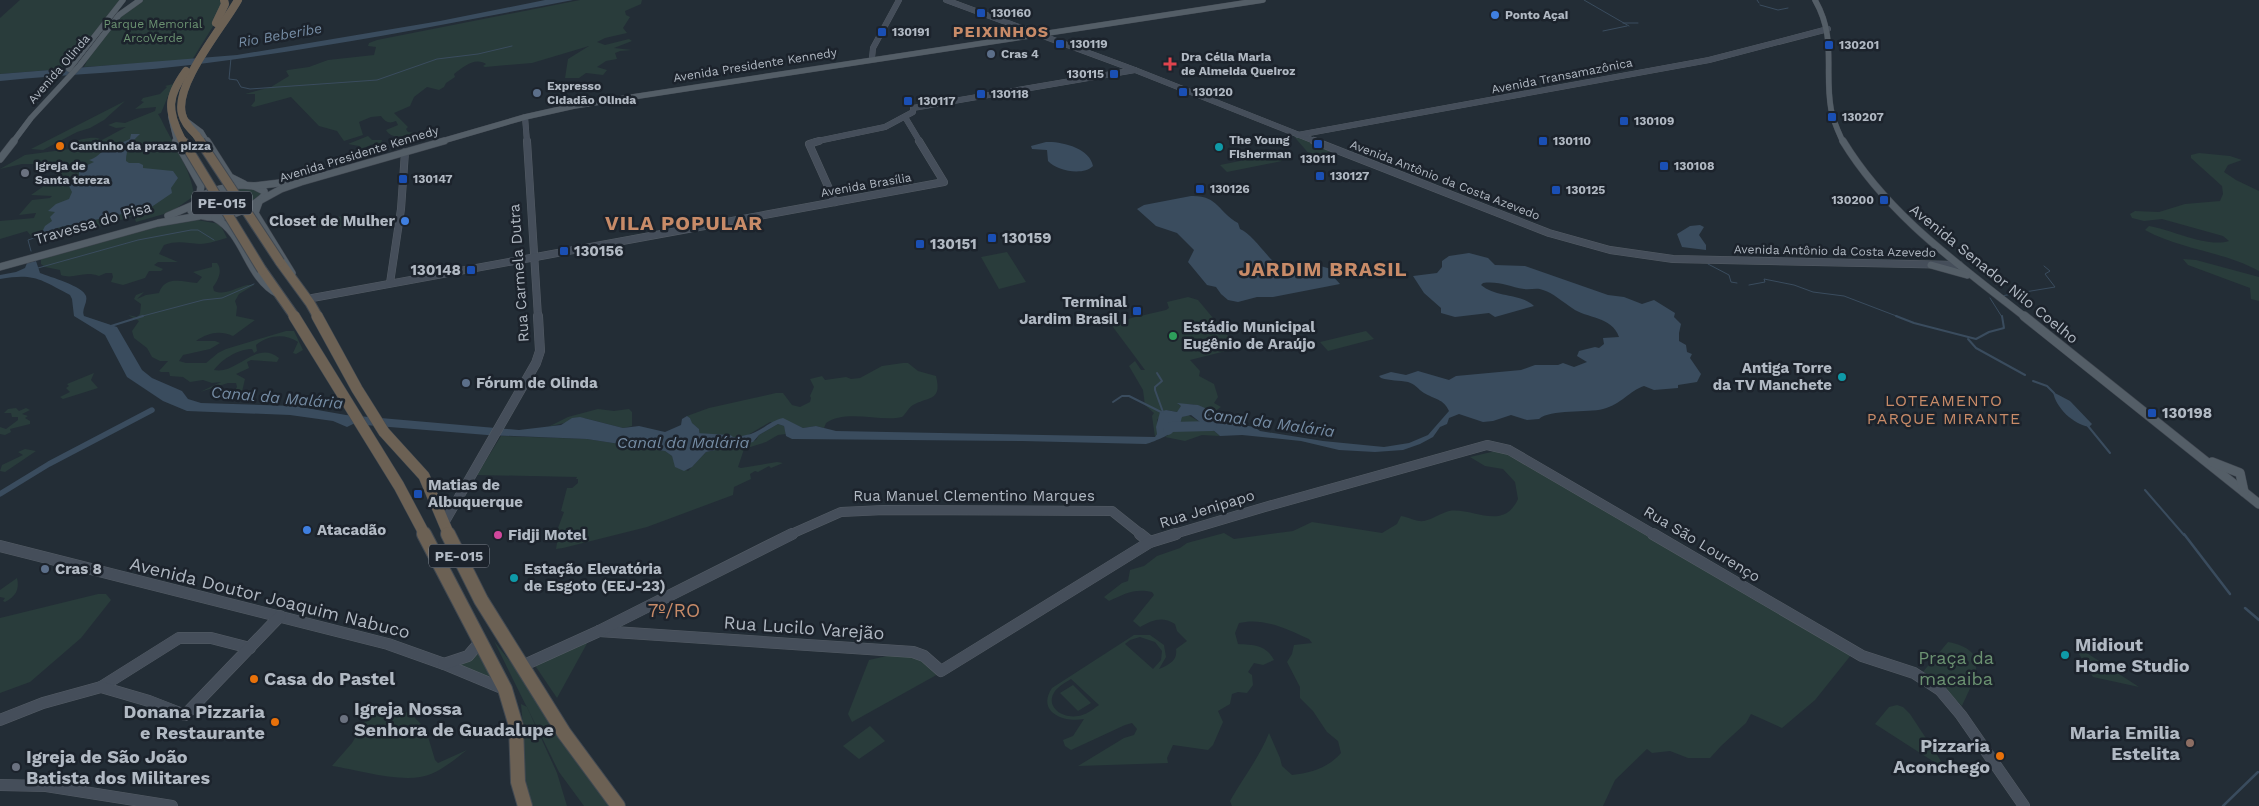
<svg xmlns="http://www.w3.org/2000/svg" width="2259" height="806" viewBox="0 0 2259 806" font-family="'Work Sans',sans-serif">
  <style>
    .green { fill: #293c3b; fill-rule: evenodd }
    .water { fill: #3a4c5e }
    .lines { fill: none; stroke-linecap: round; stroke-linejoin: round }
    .stream-far2 { stroke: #3a4c5e; stroke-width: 1 }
    .stream-far1 { stroke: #3a4c5e; stroke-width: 2 }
    .stream { stroke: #3a4c5e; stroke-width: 2.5 }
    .canal { stroke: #3a4c5e; stroke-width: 5.5 }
    .river { stroke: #3a4c5e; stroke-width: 10 }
    .secondary-far3-casing { stroke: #545c65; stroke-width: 6 }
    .secondary-far2-casing { stroke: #545c65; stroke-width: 8 }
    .secondary-far1-casing { stroke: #545c65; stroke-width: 10 }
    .secondary-casing { stroke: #545c65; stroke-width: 12 }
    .primary-far2-casing { stroke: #404750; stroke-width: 6 }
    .primary-far1-casing { stroke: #404750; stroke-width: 8 }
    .primary-casing { stroke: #404750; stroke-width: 10 }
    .highway-far3-casing { stroke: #414952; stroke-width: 8 }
    .highway-far2-casing { stroke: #414952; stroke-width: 11 }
    .highway-far1-casing { stroke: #414952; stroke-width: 12 }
    .highway-casing { stroke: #414952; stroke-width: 16 }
    .secondary-far3 { stroke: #454e5a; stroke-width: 5.5 }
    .secondary-far2 { stroke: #454e5a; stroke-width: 7 }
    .secondary-far1 { stroke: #454e5a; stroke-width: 9 }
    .secondary { stroke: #454e5a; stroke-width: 11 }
    .primary-far2 { stroke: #545e67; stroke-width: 5.5 }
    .primary-far1 { stroke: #545e67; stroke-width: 7 }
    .primary { stroke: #545e67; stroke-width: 9 }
    .highway-far3 { stroke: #6c6154; stroke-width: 8 }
    .highway-far2 { stroke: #6c6154; stroke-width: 9 }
    .highway-far1 { stroke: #6c6154; stroke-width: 11 }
    .highway { stroke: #6c6154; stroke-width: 14 }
    .highway-bridge-far1-casing { stroke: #414952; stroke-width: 8; stroke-linecap: butt }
    .highway-bridge-casing { stroke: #414952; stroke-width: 11; stroke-linecap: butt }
    .highway-bridge-far1 { stroke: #6c6154; stroke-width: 8 }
    .highway-bridge { stroke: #6c6154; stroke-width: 9 }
    .transit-dot { fill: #1a4fb4; stroke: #1c232c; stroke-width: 2 }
    .shop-dot { fill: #3f7fe0; stroke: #1c232c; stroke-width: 2 }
    .service-dot { fill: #5c6f8a; stroke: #1c232c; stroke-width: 2 }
    .health-dot { fill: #e0444e; stroke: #1c232c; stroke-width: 2 }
    .food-dot { fill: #e8710a; stroke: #1c232c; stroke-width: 2 }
    .culture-dot { fill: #0f9aa8; stroke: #1c232c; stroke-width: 2 }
    .worship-dot { fill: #6b7280; stroke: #1c232c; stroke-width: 2 }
    .leisure-dot { fill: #2e9e5b; stroke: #1c232c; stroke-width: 2 }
    .hotel-dot { fill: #d1479c; stroke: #1c232c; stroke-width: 2 }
    .education-dot { fill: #8d6e63; stroke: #1c232c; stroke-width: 2 }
    .labels { text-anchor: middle; stroke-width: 5; stroke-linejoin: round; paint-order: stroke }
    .far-poi-label { font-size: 12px; font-weight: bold; fill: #b1b9c3; stroke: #1c232c; text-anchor: start }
    .far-park-label { font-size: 12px; fill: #6b9271; stroke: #1c232c }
    .far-street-label { font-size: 12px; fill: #b1b9c3; stroke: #1c232c }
    .far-water-label { font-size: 14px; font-style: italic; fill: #758ca4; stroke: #1c232c }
    .shield { fill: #1c232c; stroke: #848c96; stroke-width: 1 }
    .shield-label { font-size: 14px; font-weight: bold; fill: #b1b9c3 }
    .poi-label { font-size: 15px; font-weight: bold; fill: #b1b9c3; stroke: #1c232c; text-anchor: start }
    .street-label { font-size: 15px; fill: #b1b9c3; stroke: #1c232c }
    .far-district-label { font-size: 16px; font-weight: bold; letter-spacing: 1px; fill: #c88b68; stroke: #1c232c }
    .water-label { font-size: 16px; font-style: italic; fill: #758ca4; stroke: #1c232c }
    .neighbourhood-label { font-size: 16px; letter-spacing: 1px; fill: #c88b68; stroke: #1c232c }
    .near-street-label { font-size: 18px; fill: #b1b9c3; stroke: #1c232c }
    .near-poi-label { font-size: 18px; font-weight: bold; fill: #b1b9c3; stroke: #1c232c; text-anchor: start }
    .near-park-label { font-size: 18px; fill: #6b9271; stroke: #1c232c }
    .near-neighbourhood-label { font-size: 19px; fill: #c88b68; stroke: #1c232c }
    .district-label { font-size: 20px; font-weight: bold; letter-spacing: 1px; fill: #c88b68; stroke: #1c232c }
  </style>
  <rect width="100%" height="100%" fill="#232d36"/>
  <g class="green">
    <polygon points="20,0 120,0 89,42 62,69 0,74 0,18"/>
    <polygon points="141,0 225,0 220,15 192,60 84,67 91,53 121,14"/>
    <path d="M580,0h62l-1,4 -16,7 1,4 4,2 -7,11 4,5 -22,5 -8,4 8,3 24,-6 3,2 -18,7 18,2 -12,1 -5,2 2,6 -11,2 -9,6 10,3 -4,5 -17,-2 -7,5h-14l3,-19 21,-13 -57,17 -47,4 -2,-1 3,-2c-12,-7 -22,3 -32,10l1,3 -9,6 -2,4 -5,3 -12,-3 -13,10 -4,9 -16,7 14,14 -2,2 2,3 6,1 -1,1c-9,2 -21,6 -27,-4l12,-5 -2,-4c-7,3 -11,1 -15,-5l-10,1 -12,5 4,13 -19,6 -7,-10 -18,-5 -28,-29 -37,10 -3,-1 4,-5v-7h-10l26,-7 18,-11 -3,-5 2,-1 21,-3 19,-7 46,-5 2,-8 -8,-1 1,-3 8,-3z"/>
    <path d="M173,84l-12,29 -3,1 3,5 -19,3 19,-3c11,24 31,51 33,77l-23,16 -35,10 -2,-6 -53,16 -42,5h-7l-5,-6 -27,8v-18l34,-3 2,-5 -17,2 13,-15 18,-2 2,-2 -21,-1 20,-14 17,-19 -20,7 5,-5h-31l-22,5 25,-14 45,-6 3,-4 -3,-2 1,-1c10,-2 23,-7 31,-2l24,-13 -10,1 -8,-3 8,-3 9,1 30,-12 1,-4 -21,2 9,-7 -3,-1 2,-3 17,-4 7,-7 -2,-1z"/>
    <polygon points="125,101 104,120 90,128 77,132 43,150 31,149"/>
    <polygon points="1291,133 1334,151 1311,156"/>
    <polygon points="368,136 372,140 382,140 381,144 385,148 376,148 373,144 362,149 359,146 348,144"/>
    <path d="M2199,153l31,3 12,4 -14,5 -4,7 12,8 23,11v80c-36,-20 -78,-21 -114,-41l4,-4c24,4 58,22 80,15l-6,-5 -61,-17 -18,2 -12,-3 -2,-4 5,-3 24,1 26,-8 35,-3 3,-7 -1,-8 -31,-28v-3z"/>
    <polygon points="1274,154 1282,161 1227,172 1220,165"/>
    <path d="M234,188h18l9,5 -1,4c-16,10 -41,25 -60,13l-1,-4 3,-4 13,-8z"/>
    <polygon points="349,215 350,218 342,223 343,226 335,228 333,224 313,227 318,220"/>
    <path d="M192,219l28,5 7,14c-8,2 -19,6 -27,6 -13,-1 -23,-4 -36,1l-5,9 19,8h-20l-4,3 9,4 -2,2h-12l-4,7 -22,7 -12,-3 2,-5 -1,-4h-6l-7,3c-16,-6 -25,4 -38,-1l-1,-5 -15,-3 -4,-3v-5l121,-36z"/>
    <polygon points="1007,252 1026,282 999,289 981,257"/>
    <polygon points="2183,259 2196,260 2259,277 2259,301 2251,299 2250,288 2188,265"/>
    <path d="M212,263h5c6,7 1,18 -4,24l1,4c15,6 26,-8 40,-6l-15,9 -4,7 2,6 -1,9 19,4 -22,16c-14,-6 -25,-3 -37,5h19l5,2 -10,6 -27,6 -4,6 7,2h20l12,-10 8,-4 60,-18h8l9,19 -7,4 -3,-1 5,-11c-13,-9 -30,-7 -42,3l1,6 -3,2 -2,-4c-14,0 -30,10 -38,21 23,5 42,-31 65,-12l-2,4 -26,-2 -4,2 2,6 -13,6 9,5 -4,17 -5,2 -4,-3 5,-8 -1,-4h-8l-28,9 21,-10 -9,1 -9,-3 -13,2 -7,-5 -13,-1 -1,-4h-8l-2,-1 9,-10h-8l-8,-4 -5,-9 -13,-10 -2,-7 7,-10 -11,-6 9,2 3,-3 1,-10 -7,-5 2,-4 8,-3 -7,7 9,-4 13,-2c6,-18 24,-11 38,-10l5,-6 -9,-5 19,-5z"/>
    <path d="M1188,297l10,3 40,48 -48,12 10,11 -1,5 15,8 4,13 -4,6 7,4 -9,6 -4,-1c-7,-9 -20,-8 -30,-8l3,2v3l-4,3 -11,-2 -9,10v14l-2,3 -3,-21 2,-3 -9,-8 -2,-15 -14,-24 6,-5 6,9h4l-35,-47 56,-13 3,-2 -2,-6z"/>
    <polygon points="1366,331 1374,339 1328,351 1320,342"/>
    <path d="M903,363h5l10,8 18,5c6,25 -6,20 -23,29 -5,3 -7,9 -11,12 -21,5 -57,-8 -76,6l-2,5 -8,-2 -13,2 -9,-4 -24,-2 -22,13 -37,6 -11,-5 -1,-7 -8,-6 -1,-5 -3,-2 22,-8 67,-15h7l9,12 8,2 10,-5 1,-4 -1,-2 4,-9 -4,-8 12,-3 3,4 21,-3 5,2 9,-1 22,-12z"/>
    <polygon points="94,373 91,380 98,388 63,399 60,397 70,392 66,388 69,386 67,384"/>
    <polygon points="16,408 19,411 26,408 30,410 22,414 28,416 25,418 30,421 30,424 10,429 11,432 5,435 0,434 0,427 6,429 18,420 18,417 12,417 11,413 4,413 8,409"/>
    <polygon points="598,409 614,411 629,409 632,412 632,426 623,428 584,418 548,427 568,417"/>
    <polygon points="1188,415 1200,422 1198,427 1212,429 1220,436 1202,435 1185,441 1165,437 1177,429 1181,424 1181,417"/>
    <polygon points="778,424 784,426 786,434 778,435 766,442 744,449 738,467 741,468 777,462 783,463 771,468 769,466 758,472 755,471 750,474 751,479 734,487 733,495 647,527 563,548 556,549 558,537 555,536 564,512 561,511 567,488 572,488 578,483 578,479 576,479 577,477 477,475 501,436 587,439 665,451 672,456 675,464 688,471 706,452 756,440 759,435"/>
    <polygon points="25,449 36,451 5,472 0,471 2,465 23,455 18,452"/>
    <path d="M1500,450l17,7 334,198 -36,45 -33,28 -31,-14 -5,9 -25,23 -11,12h-22l-18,-7 -18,2 -5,-4 -32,31 -12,26h-371l-2,-5c13,-23 29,-43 39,-68l11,25 2,8 10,9c19,-2 36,-7 49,-22l-3,-12 -11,-9 -14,-21 -13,-13v-11l-13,-25 5,-8 2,-9 18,-2 -3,-4c-22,-10 -46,-22 -70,-16l-4,10 3,11c17,1 28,1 36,16l-11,5 -9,-2 -6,9 4,3 1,10 -6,8 -9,-1 -6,2 -2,10 -12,7 5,11 -10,23 -5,5 -35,-5 -6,13 1,5 -90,3 46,-28 10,-3 3,-6 -5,-6 -7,2 -54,25 -6,-4 -2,-6 10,-4 11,-17c-20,4 -48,-7 -32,-31l82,-53h16l14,10 2,12 -7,12c9,-4 19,-8 17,-20l11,-8 -10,-10 -2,-7c-13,-8 -22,-4 -35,3l-7,-6 21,-26 -2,-3c-17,-4 -28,2 -43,9l-5,-4 18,-14 6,-2 2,-11 14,-4 13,-10 23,-8 7,-5 37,-10 10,6 59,-8 19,-9 70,11 15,-9 4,-8c8,1 15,6 23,5 9,-2 17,-8 25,-10 24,-4 54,21 69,-12l-3,-17 -12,-13 -18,-3 -15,-9zM1140,637l15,5 7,9 -1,9 -8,9 -28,-25 5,-4zM1071,679l28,26c-7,5 -13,10 -21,11 -15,3 -34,-9 -23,-25 4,-5 11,-9 16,-12z"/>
    <path d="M17,578c3,12 -2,19 -12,24l-2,-1 2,-3 -5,-1v-7z"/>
    <polygon points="98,594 106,594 111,600 81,638 30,682 0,693 0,618"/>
    <polygon points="590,638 557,698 534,664"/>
    <polygon points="494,641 529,686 614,806 584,806 559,772"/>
    <path d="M1948,642c44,8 27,36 14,64l-21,-21 -19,-12z"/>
    <polygon points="2073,644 2139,687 2093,677"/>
    <polygon points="480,646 498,682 452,662"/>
    <polygon points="913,650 940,673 852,722 848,714 869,660"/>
    <polygon points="1073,685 1091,703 1078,711 1060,693"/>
    <polygon points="521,704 527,707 557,773 567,806 531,806 523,775 524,737"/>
    <path d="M374,705l36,8 11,11 -7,5 4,5 8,-4 9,30 3,3 29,-13c-12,9 -22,18 -36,24 -25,11 -72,-4 -99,-8l20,-23z"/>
    <polygon points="1897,705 1903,707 1910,714 1945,767 1942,767 1875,724 1889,707"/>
    <polygon points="870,726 885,741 859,759 843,746"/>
  </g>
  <g class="water">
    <path d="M545,0h28c-122,23 -243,47 -366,63 -68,9 -138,11 -207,18v-7l237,-19 203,-34z"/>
    <path d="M131,134h9c-9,8 -14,15 -14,27l3,2h10l4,2v3l30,3 5,7 -7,10 1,5 -22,15 -93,20 -17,8 5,-10 7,-5 -2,-4 5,-5 -7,-1 8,-7 13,-5 3,-7 -3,-6 10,-8v-9l15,-7 -5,-2c7,-2 9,-5 14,-9 6,-4 19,-8 27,-12z"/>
    <path d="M1046,142c15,-1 44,6 47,24 -10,10 -36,5 -45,-5l-1,-11 -15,-1 -1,-3z"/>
    <path d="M1191,196c27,-1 27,16 47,27l2,6c14,6 29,32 45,43l7,2 25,-9 14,4v5l9,10 -67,13h-16l-19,5 -10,-2 -7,-6 -5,-7 -9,-2 -19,-23 6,-12 -17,-17 -21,-7 -19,-17 7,-4z"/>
    <polygon points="1700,225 1704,227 1699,235 1706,245 1706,250 1682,247 1677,234 1690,226"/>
    <path d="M1469,253l19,5 7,7 30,1 83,29 16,2 18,7 12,-4 21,13 -1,4 7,7 -2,9v8l7,4 1,7 5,2 -2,4 11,16 -4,8 -19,3v3l-24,2 -10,-4c-15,5 -22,18 -41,23 -15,4 -53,0 -64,10l-12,1 -16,-5 -18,6 -10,1 -24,-8 -10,4 -2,6 -7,3 -7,10 -13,7 -17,6 -28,2 -36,-2 -38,-9 -59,-6 -22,1 -8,-7 -15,-1 3,-6 -9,-7 -9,2c-1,2 -1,5 -2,8 -3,7 -26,17 -34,19l-124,-3 -230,-2 -6,-3 -2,-10 -6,-2 -19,11 -6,7 -47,10 -14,15 -8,4 -9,-4 -3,-11 -7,-5 -78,-12 -100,-4 -134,-11 -6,3 -14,-6 -43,-6 -103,-4 -24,-10 -36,-24 -22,-42 -31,-19 -2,-17 -2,-4c-30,-16 -36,-22 -70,-16v-4l16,-3 9,-4 2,-5 9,-2 4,12c10,4 43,13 46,23 2,7 -5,13 -2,20l33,11 25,43 10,8 30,13 6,8 13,4 94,3 51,9 173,15 42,-5 11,-7 8,-1 43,11 16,-2 26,6 16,-7 1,-6 5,-3 3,2 2,5 7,6 1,8 11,4c12,-4 23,-3 35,-6 14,-2 23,-14 37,-17l20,10 13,-2 20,5 319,6 2,-3 -1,-7 4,-15 6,-2 11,2 4,-6 -4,-3 21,2 7,3 5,8 10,5 34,6 6,4 63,10 61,6 25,-4 19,-8 21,-24c-5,-12 -15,-12 -25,-18 -6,-4 -9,-9 -16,-11 -9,-2 -18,-1 -27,-4l-2,-2 12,-4 15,3 12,-4 31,9 7,-4 65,-6 14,-5h23l5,-2 11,4 13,-5 -10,-6 2,-5 16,-4 4,1 5,-4 -1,-6 16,-1c-7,-21 -32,-18 -47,-29 -8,-5 -20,-16 -29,-18 -6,-3 -12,0 -19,-1 -15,-2 -24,-8 -41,-6l-2,2c15,13 40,8 53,21l-39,11 -6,-4 -34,4 -14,-4v-5l-17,-15 -11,-17 24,-3 5,-6v-6l7,-5z"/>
    <path d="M2053,392l17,9 22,23 -3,3c-16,-3 -33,-19 -36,-35z"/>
  </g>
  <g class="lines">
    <g class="stream-far2">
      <polyline points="1584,0 1629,26"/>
      <polyline points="1757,0 1759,3"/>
      <polyline points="1760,5 1778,10 1788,8"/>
      <polyline points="1623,23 1638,23"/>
      <polyline points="1603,31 1627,26"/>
      <polyline points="231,58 229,79 237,80 241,87 250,89 377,80 437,59 478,54 512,46"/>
      <polyline points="31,251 28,240 40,236"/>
      <polyline points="1708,264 1729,275 1731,282 1737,283"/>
      <polyline points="38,268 138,240 191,230 198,230 214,240"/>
      <polyline points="1749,285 1765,282 1764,279 1794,285 1813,292 1844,296 1899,317"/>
      <polyline points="2001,296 2055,287 2045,274 2050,271 2044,266"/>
      <polyline points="1990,298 2002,317"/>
      <polyline points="139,317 203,300 222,298 254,284"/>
    </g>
    <g class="stream-far1">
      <polyline points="1896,316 1914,323 1976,339 1989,332 2004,328 2002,316"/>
      <polyline points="111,326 143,316"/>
      <polyline points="1968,339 1976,348 2025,375"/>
      <polyline points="1157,373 1162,381 1155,387 1155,390 1163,412"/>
      <polyline points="2033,381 2047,386 2054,393"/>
      <polyline points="1113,402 1122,396 1129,396 1161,412"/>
      <polyline points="2088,426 2110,453"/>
      <polyline points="2145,490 2184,535"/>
    </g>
    <g class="stream">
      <polyline points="2184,534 2230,594"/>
      <polyline points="2245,608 2259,620"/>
      <polyline points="2223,806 2258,772"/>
    </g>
    <polyline class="canal" points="0,494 49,464 152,410"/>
    <g class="river">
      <polyline points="1168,430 1171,427 1212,426"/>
      <polyline points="696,438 729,440"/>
    </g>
    <defs>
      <g id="secondary-far3">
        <polyline points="946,0 1135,70 1317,142"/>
        <polyline points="872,58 873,48 899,0"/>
        <polyline points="525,117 527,142"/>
        <polyline points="905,117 920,142"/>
        <polyline points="1298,135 1709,60 1828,29"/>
        <polyline points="813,142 885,127 913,112 913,108 1135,70"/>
      </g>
      <g id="secondary-far2">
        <polyline points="527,141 538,317"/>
        <polyline points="819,141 809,144 835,202"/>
        <polyline points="1314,141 1549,233 1610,250 1673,259 1959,265"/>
        <polyline points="390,283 401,209 405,152"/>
        <polyline points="307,299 944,182 919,141"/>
      </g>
      <g id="secondary-far1">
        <polyline points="444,523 536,363 540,351 538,316"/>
        <polyline points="789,535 841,512 884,510 1112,511 1142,535"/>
        <polyline points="1171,535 1265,507 1487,445 1509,450 1655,535"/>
      </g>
      <g id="secondary">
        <polyline points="1140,534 1150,542"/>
        <polyline points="1653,534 1862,656 1914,673 1940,690 1961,715 2024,806"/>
        <polyline points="0,546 388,644 444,664 504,689"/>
        <polyline points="599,631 913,652 924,656 941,671 1150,542 1176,534"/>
        <polyline points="444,664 468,656 480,642"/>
        <polyline points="522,666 597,632 792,534"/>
        <polyline points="101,687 179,638 211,638 250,648"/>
        <polyline points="0,720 43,703 101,687 149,701 185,715 280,616"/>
        <polyline points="0,785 46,786 172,806"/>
      </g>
      <g id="primary-far2">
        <path d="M1815,0c22,38 9,70 16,109 2,12 7,22 12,33"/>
        <polyline points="69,69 123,0"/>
        <polyline points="171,117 177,142"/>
        <polyline points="185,120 201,132 207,142"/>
        <polyline points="13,142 31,118 80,65 119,15 140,0"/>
        <polyline points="439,142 525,117 574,106 1263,0"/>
      </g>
      <g id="primary-far1">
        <polyline points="176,141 201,186 199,199"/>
        <polyline points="207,141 230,177 244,184"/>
        <path d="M1843,141c45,74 115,123 182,176"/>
        <polyline points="0,159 14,141"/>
        <path d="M240,185l14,1 10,5 1,4c-18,18 -51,30 -74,16 5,-20 32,-23 49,-26z"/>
        <polyline points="254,186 288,182"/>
        <polyline points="261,200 281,189 301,182 444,141"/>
        <polyline points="259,202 255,213 292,273"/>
        <polyline points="168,216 191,206"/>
        <path d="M215,218c31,17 31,59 63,76"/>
        <polyline points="1931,265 1967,275"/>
        <polyline points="0,267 158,223 199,216"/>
      </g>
      <g id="primary">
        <polyline points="2024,316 2259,504"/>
        <polyline points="2212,462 2240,473 2244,492"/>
      </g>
      <g id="highway-far3">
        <polyline points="216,23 225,4 224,0"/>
        <path d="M197,136c-6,-7 -13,-13 -15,-22 -8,-30 41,-87 56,-114"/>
        <path d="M181,138c-14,-28 -14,-41 5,-67"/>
      </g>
      <g id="highway-far2">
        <polyline points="280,262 310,303 318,317"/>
        <polyline points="262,270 295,317"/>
      </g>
      <g id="highway-far1">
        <polyline points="294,316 399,486 425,535"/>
        <polyline points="317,316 357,389 384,432 424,476 449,535"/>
      </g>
      <g id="highway">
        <polyline points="424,534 505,689 516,726 518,782 525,806"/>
        <polyline points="448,534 481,600 564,733 618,806"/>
      </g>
    </defs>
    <use href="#secondary-far3" class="secondary-far3-casing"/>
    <use href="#secondary-far2" class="secondary-far2-casing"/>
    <use href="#secondary-far1" class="secondary-far1-casing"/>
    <use href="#secondary" class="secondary-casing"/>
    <use href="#primary-far2" class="primary-far2-casing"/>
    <use href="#primary-far1" class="primary-far1-casing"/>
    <use href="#primary" class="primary-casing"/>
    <use href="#highway-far3" class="highway-far3-casing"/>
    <use href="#highway-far2" class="highway-far2-casing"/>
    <use href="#highway-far1" class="highway-far1-casing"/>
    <use href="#highway" class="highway-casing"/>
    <use href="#secondary-far3" class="secondary-far3"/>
    <use href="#secondary-far2" class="secondary-far2"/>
    <use href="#secondary-far1" class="secondary-far1"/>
    <use href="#secondary" class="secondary"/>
    <use href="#primary-far2" class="primary-far2"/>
    <use href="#primary-far1" class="primary-far1"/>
    <use href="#primary" class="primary"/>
    <use href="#highway-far3" class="highway-far3"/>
    <use href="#highway-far2" class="highway-far2"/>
    <use href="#highway-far1" class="highway-far1"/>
    <use href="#highway" class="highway"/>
    <defs>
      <g id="highway-bridge-far1">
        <polyline points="197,136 201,142"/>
        <polyline points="181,138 183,142"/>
      </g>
      <g id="highway-bridge">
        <polyline points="183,141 262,270"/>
        <polyline points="200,141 280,262"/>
      </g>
    </defs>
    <use href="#highway-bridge-far1" class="highway-bridge-far1-casing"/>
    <use href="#highway-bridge" class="highway-bridge-casing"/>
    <use href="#highway-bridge-far1" class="highway-bridge-far1"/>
    <use href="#highway-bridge" class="highway-bridge"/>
  </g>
  <g class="transit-dot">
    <rect x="976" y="8" width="10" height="10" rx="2.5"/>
    <rect x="877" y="27" width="10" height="10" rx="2.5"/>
    <rect x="1055" y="39" width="10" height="10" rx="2.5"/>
    <rect x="1824" y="40" width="10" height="10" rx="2.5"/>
    <rect x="1109" y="69" width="10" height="10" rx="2.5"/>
    <rect x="1178" y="87" width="10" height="10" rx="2.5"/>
    <rect x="976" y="89" width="10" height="10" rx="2.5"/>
    <rect x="903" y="96" width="10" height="10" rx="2.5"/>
    <rect x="1827" y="112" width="10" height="10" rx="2.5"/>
    <rect x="1619" y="116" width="10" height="10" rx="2.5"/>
    <rect x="1538" y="136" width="10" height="10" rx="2.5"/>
    <rect x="1313" y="139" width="10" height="10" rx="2.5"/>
    <rect x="1659" y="161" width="10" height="10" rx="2.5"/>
    <rect x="1315" y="171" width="10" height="10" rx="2.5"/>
    <rect x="398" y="174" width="10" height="10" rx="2.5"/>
    <rect x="1195" y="184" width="10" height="10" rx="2.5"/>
    <rect x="1551" y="185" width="10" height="10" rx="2.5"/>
    <rect x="1879" y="195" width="10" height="10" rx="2.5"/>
    <rect x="987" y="233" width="10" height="10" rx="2.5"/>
    <rect x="915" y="239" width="10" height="10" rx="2.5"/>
    <rect x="559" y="246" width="10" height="10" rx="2.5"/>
    <rect x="466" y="265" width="10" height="10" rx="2.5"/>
    <rect x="1132" y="306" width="10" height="10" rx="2.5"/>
    <rect x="2147" y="408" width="10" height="10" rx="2.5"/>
    <rect x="413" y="489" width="10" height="10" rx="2.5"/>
  </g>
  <g class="shop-dot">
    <circle cx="1495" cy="15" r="5"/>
    <circle cx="405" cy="221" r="5"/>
    <circle cx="307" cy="530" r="5"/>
  </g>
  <g class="service-dot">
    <circle cx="991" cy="54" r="5"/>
    <circle cx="537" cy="93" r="5"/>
    <circle cx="466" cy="383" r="5"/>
    <circle cx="45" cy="569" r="5"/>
  </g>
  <path class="health-dot" d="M1167.5 56.5h5v5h5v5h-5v5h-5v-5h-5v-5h5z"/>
  <g class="food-dot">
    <circle cx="60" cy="146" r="5"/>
    <circle cx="254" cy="679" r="5"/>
    <circle cx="275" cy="722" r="5"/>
    <circle cx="2000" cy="756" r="5"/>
  </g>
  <g class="culture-dot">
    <circle cx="1219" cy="147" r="5"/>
    <circle cx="1842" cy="377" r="5"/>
    <circle cx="514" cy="578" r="5"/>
    <circle cx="2065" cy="655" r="5"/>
  </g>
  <g class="worship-dot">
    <circle cx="25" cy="173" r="5"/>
    <circle cx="344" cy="719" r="5"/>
    <circle cx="16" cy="767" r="5"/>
  </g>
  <circle class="leisure-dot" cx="1173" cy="336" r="5"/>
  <circle class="hotel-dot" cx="498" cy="535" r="5"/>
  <circle class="education-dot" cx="2190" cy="743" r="5"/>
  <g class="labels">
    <g class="far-poi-label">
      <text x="991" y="17">130160</text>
      <text x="1505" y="19">Ponto Açai</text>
      <text x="892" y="36">130191</text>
      <text x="1070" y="48">130119</text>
      <text x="1839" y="49">130201</text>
      <text x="1001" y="58">Cras 4</text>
      <text x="1181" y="61">Dra Célia Maria<tspan x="1181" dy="14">de Almeida Queiroz</tspan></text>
      <text x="1104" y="78" text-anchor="end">130115</text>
      <text x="547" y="90">Expresso<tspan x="547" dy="14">Cidadão Olinda</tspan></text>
      <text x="1193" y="96">130120</text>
      <text x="991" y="98">130118</text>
      <text x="918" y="105">130117</text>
      <text x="1842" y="121">130207</text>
      <text x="1634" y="125">130109</text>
      <text x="1229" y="144">The Young<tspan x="1229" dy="14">Fisherman</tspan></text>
      <text x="1553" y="145">130110</text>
      <text x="70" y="150">Cantinho da praza pizza</text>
      <text x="1318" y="163" text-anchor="middle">130111</text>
      <text x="35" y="170">Igreja de<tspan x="35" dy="14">Santa tereza</tspan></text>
      <text x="1674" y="170">130108</text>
      <text x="1330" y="180">130127</text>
      <text x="413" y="183">130147</text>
      <text x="1210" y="193">130126</text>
      <text x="1566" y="194">130125</text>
      <text x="1874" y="204" text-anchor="end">130200</text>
    </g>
    <g class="far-park-label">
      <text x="153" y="28">Parque Memorial<tspan x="153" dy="14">ArcoVerde</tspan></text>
    </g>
    <g class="far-street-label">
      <text transform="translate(755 65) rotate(-9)" y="4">Avenida Presidente Kennedy</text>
      <text transform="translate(59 69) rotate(-49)" y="4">Avenida Olinda</text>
      <text transform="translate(1562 76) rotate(-11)" y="4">Avenida Transamazônica</text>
      <text transform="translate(359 154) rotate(-17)" y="4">Avenida Presidente Kennedy</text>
      <text transform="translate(1445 180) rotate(21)" y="4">Avenida Antônio da Costa Azevedo</text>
      <text transform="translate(866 185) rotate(-10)" y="4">Avenida Brasília</text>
      <text transform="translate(1835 251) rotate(1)" y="4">Avenida Antônio da Costa Azevedo</text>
    </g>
    <g class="far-water-label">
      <text transform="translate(280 35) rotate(-10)" y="5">Rio Beberibe</text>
    </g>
    <g class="shield">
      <rect x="192" y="191.5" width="60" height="23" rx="4"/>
      <rect x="429" y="544.5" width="60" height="23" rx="4"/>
    </g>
    <g class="shield-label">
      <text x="222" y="208">PE-015</text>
      <text x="459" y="561">PE-015</text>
    </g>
    <g class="poi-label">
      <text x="395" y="226" text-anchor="end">Closet de Mulher</text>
      <text x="1002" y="243">130159</text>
      <text x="930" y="249">130151</text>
      <text x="574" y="256">130156</text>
      <text x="461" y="275" text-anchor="end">130148</text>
      <text x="1127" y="307" text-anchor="end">Terminal<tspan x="1127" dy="17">Jardim Brasil I</tspan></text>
      <text x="1183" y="332">Estádio Municipal<tspan x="1183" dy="17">Eugênio de Araújo</tspan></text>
      <text x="1832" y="373" text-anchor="end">Antiga Torre<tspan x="1832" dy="17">da TV Manchete</tspan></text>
      <text x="476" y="388">Fórum de Olinda</text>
      <text x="2162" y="418">130198</text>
      <text x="428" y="490">Matias de<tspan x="428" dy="17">Albuquerque</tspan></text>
      <text x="317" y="535">Atacadão</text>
      <text x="508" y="540">Fidji Motel</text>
      <text x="55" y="574">Cras 8</text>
      <text x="524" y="574">Estação Elevatória<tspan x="524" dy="17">de Esgoto (EEJ-23)</tspan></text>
    </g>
    <g class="street-label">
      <text transform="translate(93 223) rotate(-16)" y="5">Travessa do Pisa</text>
      <text transform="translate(519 273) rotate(-94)" y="5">Rua Carmela Dutra</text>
      <text transform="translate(1994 274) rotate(39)" y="5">Avenida Senador Nilo Coelho</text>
      <text x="974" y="501">Rua Manuel Clementino Marques</text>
      <text transform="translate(1207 509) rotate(-17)" y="5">Rua Jenipapo</text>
      <text transform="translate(1702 544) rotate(31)" y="5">Rua São Lourenço</text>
    </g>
    <g class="far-district-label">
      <text x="1001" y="37">PEIXINHOS</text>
    </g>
    <g class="water-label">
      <text transform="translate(277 397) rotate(5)" y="6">Canal da Malária</text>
      <text transform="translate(1269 422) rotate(8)" y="6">Canal da Malária</text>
      <text x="683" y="448">Canal da Malária</text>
    </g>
    <g class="neighbourhood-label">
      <text x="1944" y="406">LOTEAMENTO<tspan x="1944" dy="18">PARQUE MIRANTE</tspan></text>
    </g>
    <g class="near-street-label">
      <text transform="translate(270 598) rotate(14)" y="6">Avenida Doutor Joaquim Nabuco</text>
      <text transform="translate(804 628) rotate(4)" y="6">Rua Lucilo Varejão</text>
    </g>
    <g class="near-poi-label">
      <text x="2075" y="651">Midiout<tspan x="2075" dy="21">Home Studio</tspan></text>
      <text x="264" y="685">Casa do Pastel</text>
      <text x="354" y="715">Igreja Nossa<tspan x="354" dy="21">Senhora de Guadalupe</tspan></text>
      <text x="265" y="718" text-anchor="end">Donana Pizzaria<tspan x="265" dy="21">e Restaurante</tspan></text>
      <text x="2180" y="739" text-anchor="end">Maria Emilia<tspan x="2180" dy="21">Estelita</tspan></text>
      <text x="1990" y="752" text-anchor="end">Pizzaria<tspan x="1990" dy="21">Aconchego</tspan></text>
      <text x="26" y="763">Igreja de São João<tspan x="26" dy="21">Batista dos Militares</tspan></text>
    </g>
    <g class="near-park-label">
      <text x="1956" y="664">Praça da<tspan x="1956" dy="21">macaiba</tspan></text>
    </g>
    <g class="near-neighbourhood-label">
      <text x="674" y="617">7º/RO</text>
    </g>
    <g class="district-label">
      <text x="684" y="230">VILA POPULAR</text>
      <text x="1323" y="276">JARDIM BRASIL</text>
    </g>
  </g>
</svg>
